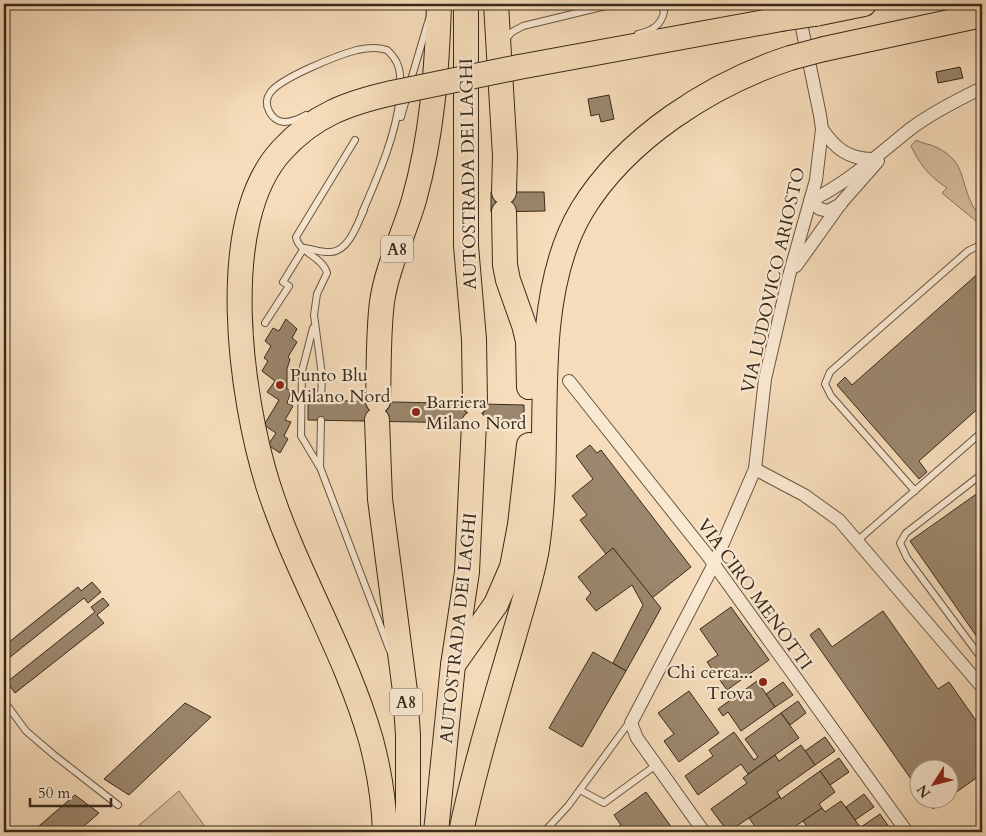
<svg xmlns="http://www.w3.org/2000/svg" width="986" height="836" viewBox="0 0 986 836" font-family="Cardo,serif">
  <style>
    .green { fill: #d6be9f; stroke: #87745c }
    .building { fill: #9b876d; stroke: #382a19 }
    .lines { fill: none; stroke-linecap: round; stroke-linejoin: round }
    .service-casing { stroke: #685641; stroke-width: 8 }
    .minor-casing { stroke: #685641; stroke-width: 14 }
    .motorway-casing { stroke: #382a19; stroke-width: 26 }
    .service { stroke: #f9e8d2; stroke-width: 6 }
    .minor { stroke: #f9e8d2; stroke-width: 12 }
    .motorway { stroke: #f6dcba; stroke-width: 24 }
    .motorway-bridge-casing { stroke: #382a19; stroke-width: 26; stroke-linecap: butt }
    .motorway-bridge { stroke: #f6dcba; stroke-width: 24 }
    .poi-dot { fill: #8f2418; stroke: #f9e8d2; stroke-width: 2 }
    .labels { text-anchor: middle; stroke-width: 4.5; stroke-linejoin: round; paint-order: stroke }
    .shield { fill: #f9e8d2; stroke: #726350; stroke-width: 1 }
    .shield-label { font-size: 16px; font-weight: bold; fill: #382a19 }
    .street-label { font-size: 18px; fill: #382a19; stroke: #f9e8d2 }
    .poi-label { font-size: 18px; fill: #382a19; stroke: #f9e8d2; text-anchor: start }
  </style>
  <rect width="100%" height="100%" fill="#f6dcba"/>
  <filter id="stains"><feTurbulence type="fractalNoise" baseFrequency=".004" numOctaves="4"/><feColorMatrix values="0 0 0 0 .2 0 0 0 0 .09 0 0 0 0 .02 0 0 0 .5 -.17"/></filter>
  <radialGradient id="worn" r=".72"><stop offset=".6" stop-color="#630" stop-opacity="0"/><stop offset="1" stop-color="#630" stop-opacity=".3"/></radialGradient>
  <g class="green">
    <path d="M916,140c7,4 15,4 22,8 27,14 22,31 33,54 4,11 11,11 11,24l-40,-33 5,-5c-19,-13 -26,-22 -36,-42z"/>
    <polygon points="179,791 209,832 131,832"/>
  </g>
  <g class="building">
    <polygon points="960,67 963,78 938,83 936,72"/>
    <polygon points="609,95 614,119 601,122 599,114 591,116 588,99"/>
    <polygon points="491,192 544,192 545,211 491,212"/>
    <polygon points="982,270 982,405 919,461 927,472 919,479 837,385 845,377 852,385"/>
    <polygon points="286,319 297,329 292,338 297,342 288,357 290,359 287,369 287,389 291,391 287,403 293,406 285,420 291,422 284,436 288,439 280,453 268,445 276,433 264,425 279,400 267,392 275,381 262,371 268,361 264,358 271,346 265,341 273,328 279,331"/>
    <polygon points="308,400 524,405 524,424 308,420"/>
    <polygon points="590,445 597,453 601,450 691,567 652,598 613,548 606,554 580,520 587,515 572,496 593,479 576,456"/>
    <polygon points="982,490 982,644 910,541"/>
    <polygon points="613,548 661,608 626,671 613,663 643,605 632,585 596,611 586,599 591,593 578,577"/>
    <polygon points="92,582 101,592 88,603 84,598 4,662 4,646 78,587 81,591"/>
    <polygon points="103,598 109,605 97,615 104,623 15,693 7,682 95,612 91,607"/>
    <polygon points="731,607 769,660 727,690 707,662 718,655 700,629"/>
    <polygon points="883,611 938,689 949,682 982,729 982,774 948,798 948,768 918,768 918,789 810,635 819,628 832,647"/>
    <polygon points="593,652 626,671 582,747 549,728"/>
    <polygon points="757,681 775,707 741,731 728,712 723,716 718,709"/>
    <polygon points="783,682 793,695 775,707 766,694"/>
    <polygon points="689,691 719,733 679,762 664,741 674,734 658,713"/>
    <polygon points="798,701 806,713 790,725 781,713"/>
    <polygon points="185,703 211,717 129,795 104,779"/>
    <polygon points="781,713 799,738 748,774 741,764 698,795 685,776 713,756 709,750 734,732 754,760 758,757 745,739"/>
    <polygon points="825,737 835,751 815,765 805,751"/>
    <polygon points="801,745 815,765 777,792 780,797 728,832 711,809 747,783 743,778 775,755 779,761"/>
    <polygon points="839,758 849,772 830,785 820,771"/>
    <polygon points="820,771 835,792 819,804 822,808 787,832 759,832 749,818 780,797 781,799"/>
    <polygon points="646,792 675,832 611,832 621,825 614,815"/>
    <polygon points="864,794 874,807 855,820 846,807"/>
    <polygon points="75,795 99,813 77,832 32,832"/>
    <polygon points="925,798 948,798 933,809"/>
    <polygon points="841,801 864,832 811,832 803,821 822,808 825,812"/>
    <polygon points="880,814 889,827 881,832 864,832 861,827"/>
  </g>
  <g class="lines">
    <defs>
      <g id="service">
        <path d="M638,34c13,-3 23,-8 26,-22l-3,-8"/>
        <polyline points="506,39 512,32 523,26 614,4"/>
        <polyline points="410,83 429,19"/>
        <path d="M306,115c-7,4 -14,7 -22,7 -13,-1 -22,-18 -14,-29 10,-15 68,-38 87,-43 9,-2 21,-3 30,0 12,11 14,21 13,36"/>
        <polyline points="401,117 407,96"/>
        <path d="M362,213c16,-37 34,-77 38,-117"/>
        <path d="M304,248c9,1 18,5 27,4 18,-1 26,-28 33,-42"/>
        <polyline points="265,323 289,286 283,282 304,248"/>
        <polyline points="313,328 302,371 301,436 319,466"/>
        <path d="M321,400l1,-25 -8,-60 3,-21 10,-21c-4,-16 -29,-21 -31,-36l59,-97"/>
        <polyline points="321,420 320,467 390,651"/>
        <polyline points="982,474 906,533 900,543 907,558 982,659"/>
        <polyline points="915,491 831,396 825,384 830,372 968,251 982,244"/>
        <polyline points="857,541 982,432"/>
        <polyline points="4,701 26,731 54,755 118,805"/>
        <polyline points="580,790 604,803 656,765"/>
        <polyline points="544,832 568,806 631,720"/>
      </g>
      <g id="minor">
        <path d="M822,129c13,19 26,30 50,30"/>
        <path d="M810,201c36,-17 68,-46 99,-71 22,-17 48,-30 73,-42"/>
        <polyline points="810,201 820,209 828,211 841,204"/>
        <polyline points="796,266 841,203 878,161"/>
        <polyline points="569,381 708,556 907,832"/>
        <polyline points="755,469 804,495 839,520 982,687"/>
        <polyline points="704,832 637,738 631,723 714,564 755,469 765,379 789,276 816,180 822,129 820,115 797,4"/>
      </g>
      <g id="motorway">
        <polyline points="466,4 466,246 474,339 475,403"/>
        <polyline points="496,4 505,156 504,192"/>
        <polyline points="815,14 864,4"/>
        <polyline points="824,49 982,15"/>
        <polyline points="519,67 781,19"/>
        <polyline points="504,212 505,265 508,280 524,325 528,341 529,387"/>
        <path d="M378,401c1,-33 0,-67 4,-99 5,-35 22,-68 32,-102 18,-64 23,-130 25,-196"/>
        <polyline points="377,420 380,499 405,691 408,735 408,832"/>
        <polyline points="453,665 496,604 512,567 520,525 529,445"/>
        <path d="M385,832c-1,-30 -6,-62 -14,-92 -25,-88 -75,-167 -103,-255 -27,-86 -53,-263 14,-335 32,-35 66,-47 110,-57"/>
        <polyline points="436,832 453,665 467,572 474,423"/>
        <path d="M461,832c14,-66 34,-131 53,-196 8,-29 18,-58 23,-88 11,-73 4,-148 11,-221 4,-40 13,-82 34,-117 44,-72 129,-126 208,-152"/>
      </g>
    </defs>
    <use href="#service" class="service-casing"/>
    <use href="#minor" class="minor-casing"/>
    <use href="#motorway" class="motorway-casing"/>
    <use href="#service" class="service"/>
    <use href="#minor" class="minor"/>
    <use href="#motorway" class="motorway"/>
    <defs>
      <g id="motorway-bridge">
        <polyline points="781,19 815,14"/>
        <polyline points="790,58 824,49"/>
        <polyline points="392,93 519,67"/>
      </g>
    </defs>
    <use href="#motorway-bridge" class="motorway-bridge-casing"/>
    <use href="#motorway-bridge" class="motorway-bridge"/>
  </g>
  <g class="poi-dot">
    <circle cx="280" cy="385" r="5"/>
    <circle cx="416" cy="412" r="5"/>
    <circle cx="763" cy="682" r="5"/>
  </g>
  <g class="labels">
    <g class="shield">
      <rect x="381" y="235.5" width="32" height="27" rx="4"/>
      <rect x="390" y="688.5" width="32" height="27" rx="4"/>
    </g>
    <g class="shield-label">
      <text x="397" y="255">A8</text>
      <text x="406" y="708">A8</text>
    </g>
    <g class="street-label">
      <text transform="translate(468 174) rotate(-91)" y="6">AUTOSTRADA DEI LAGHI</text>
      <text transform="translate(773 280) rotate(-77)" y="6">VIA LUDOVICO ARIOSTO</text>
      <text transform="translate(755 594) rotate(54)" y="6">VIA CIRO MENOTTI</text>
      <text transform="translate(458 628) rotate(-84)" y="6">AUTOSTRADA DEI LAGHI</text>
    </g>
    <g class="poi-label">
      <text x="290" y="381">Punto Blu<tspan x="290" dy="21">Milano Nord</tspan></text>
      <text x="426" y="408">Barriera<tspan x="426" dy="21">Milano Nord</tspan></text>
      <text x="753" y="678" text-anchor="end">Chi cerca...<tspan x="753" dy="21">Trova</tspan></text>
    </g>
  </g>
  <rect width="986" height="836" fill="none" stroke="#f6dcba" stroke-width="20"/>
  <rect x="5" y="5" width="976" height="826" fill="none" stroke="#382a19" stroke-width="2.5"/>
  <rect x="10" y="10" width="966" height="816" fill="none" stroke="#382a19"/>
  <g transform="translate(934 784) rotate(234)"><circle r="24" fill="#f9e8d2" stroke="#ac9c88"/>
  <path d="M0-4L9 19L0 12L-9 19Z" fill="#8f2418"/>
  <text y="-8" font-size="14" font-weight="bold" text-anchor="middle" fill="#382a19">N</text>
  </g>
  <path d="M30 798v8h81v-8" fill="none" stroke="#382a19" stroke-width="2.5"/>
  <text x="38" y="798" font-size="15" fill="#382a19" stroke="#f9e8d2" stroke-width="4" paint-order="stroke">50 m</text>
  <rect width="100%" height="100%" filter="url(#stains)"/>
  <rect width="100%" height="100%" fill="url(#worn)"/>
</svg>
